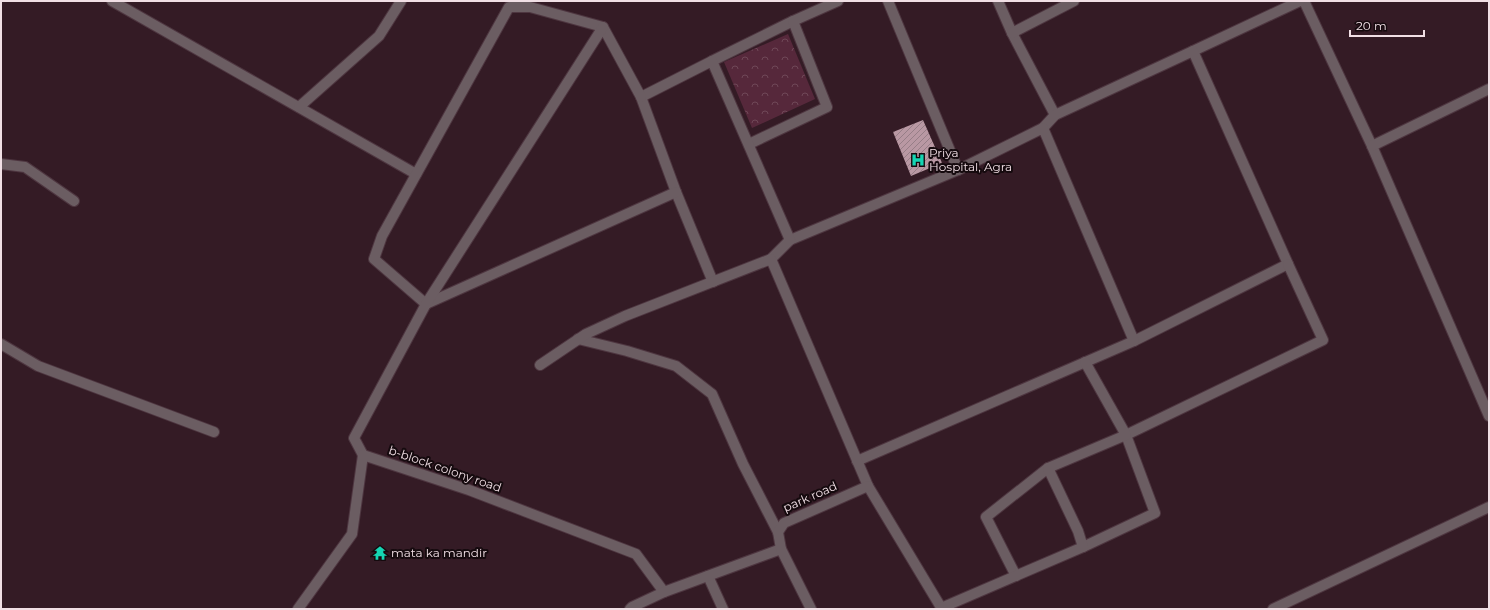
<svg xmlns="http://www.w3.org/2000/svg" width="1490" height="610" viewBox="0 0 1490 610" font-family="Montserrat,sans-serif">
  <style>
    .park { fill: url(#park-crowns) }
    .building { fill: url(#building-hatch) }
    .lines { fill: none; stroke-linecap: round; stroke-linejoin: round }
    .street-casing { stroke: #4e3640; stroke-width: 12 }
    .street { stroke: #6b5d62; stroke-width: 10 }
    .labels { text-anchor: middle; stroke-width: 4; stroke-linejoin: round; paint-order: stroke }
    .poi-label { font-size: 12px; fill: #f1dfe5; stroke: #150a0e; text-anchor: start }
    .street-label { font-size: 12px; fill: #f1dfe5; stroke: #150a0e }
  </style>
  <defs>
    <pattern id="park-crowns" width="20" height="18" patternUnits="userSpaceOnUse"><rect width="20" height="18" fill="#56283b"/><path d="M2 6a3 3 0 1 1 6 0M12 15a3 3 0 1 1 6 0" fill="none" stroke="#6f4757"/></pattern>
    <pattern id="building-hatch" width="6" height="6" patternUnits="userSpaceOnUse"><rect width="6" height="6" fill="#b998a3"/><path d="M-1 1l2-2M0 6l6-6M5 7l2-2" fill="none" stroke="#977e87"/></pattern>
  </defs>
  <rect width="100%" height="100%" fill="#341b25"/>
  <polygon class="park" points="788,34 815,99 752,128 724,62"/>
  <polygon class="building" points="923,120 942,163 911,176 893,132"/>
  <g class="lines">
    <defs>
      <g id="street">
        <polyline points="112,1 416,174"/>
        <polyline points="888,1 958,170"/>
        <polyline points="998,1 1012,33 1055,115"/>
        <polyline points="1304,1 1372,146 1489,416"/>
        <polyline points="1012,33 1074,1"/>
        <polyline points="1193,51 1300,1"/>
        <polyline points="712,61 793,21"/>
        <polyline points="299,107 379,36 401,1"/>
        <polyline points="1043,128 1055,115 1193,51 1288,264 1134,341"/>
        <polyline points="749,144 827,107 793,21 838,1"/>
        <polyline points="1372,146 1489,89"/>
        <polyline points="1,164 25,167 74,201"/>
        <polyline points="790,240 958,170 1043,128 1134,341 857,461"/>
        <polyline points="713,282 676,192 641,97 712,61 790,240 771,259"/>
        <polyline points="426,304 374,259 382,236 509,7 530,7 603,27 641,97"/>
        <polyline points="426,304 676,192"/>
        <polyline points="578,339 627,351 676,366 712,394 743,464 778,532"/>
        <polyline points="1,344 38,366 214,432"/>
        <polyline points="540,365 586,334 625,316 771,259 868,486 942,609"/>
        <polyline points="363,455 354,438 426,304 603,27"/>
        <polyline points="1083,547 1155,513 1126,435 1323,340 1288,264"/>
        <polyline points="708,576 723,609"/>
        <polyline points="1016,576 986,517 1048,468"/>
        <polyline points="941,608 1083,547 1078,531 1048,468 1126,435 1085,362"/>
        <polyline points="298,609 352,534 363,455 469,490 636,554 664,592"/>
        <polyline points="630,609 632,607 664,592 781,549"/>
        <polyline points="811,609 781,549 778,532 784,523 868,486"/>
        <polyline points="1273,609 1489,507"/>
      </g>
    </defs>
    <use href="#street" class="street-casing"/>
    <use href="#street" class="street"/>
  </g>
  <defs>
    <symbol id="hospital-bare" viewBox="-9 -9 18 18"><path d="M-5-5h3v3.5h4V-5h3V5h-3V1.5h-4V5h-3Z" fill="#15d5b3" stroke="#150a0e" stroke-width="2.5" paint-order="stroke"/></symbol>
    <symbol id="temple-bare" viewBox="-9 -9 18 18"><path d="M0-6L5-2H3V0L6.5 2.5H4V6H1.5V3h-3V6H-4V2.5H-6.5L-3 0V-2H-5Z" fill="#15d5b3" stroke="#150a0e" stroke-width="2.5" paint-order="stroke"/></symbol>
  </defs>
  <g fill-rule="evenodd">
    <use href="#hospital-bare" x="908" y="150" width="20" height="20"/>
    <use href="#temple-bare" x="370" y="543" width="20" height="20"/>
  </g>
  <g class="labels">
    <g class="poi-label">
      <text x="929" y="157">Priya<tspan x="929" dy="14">Hospital, Agra</tspan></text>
      <text x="391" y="557">mata ka mandir</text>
    </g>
    <g class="street-label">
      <text transform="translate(445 469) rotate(19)" y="4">b-block colony road</text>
      <text transform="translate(810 497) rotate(-24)" y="4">park road</text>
    </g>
  </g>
  <rect width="1490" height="610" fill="none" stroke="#f1dfe5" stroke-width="4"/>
  <path d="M1350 30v6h74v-6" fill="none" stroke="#f1dfe5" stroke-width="2"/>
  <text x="1356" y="30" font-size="12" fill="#f1dfe5" stroke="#150a0e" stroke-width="3" paint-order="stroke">20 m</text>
</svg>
